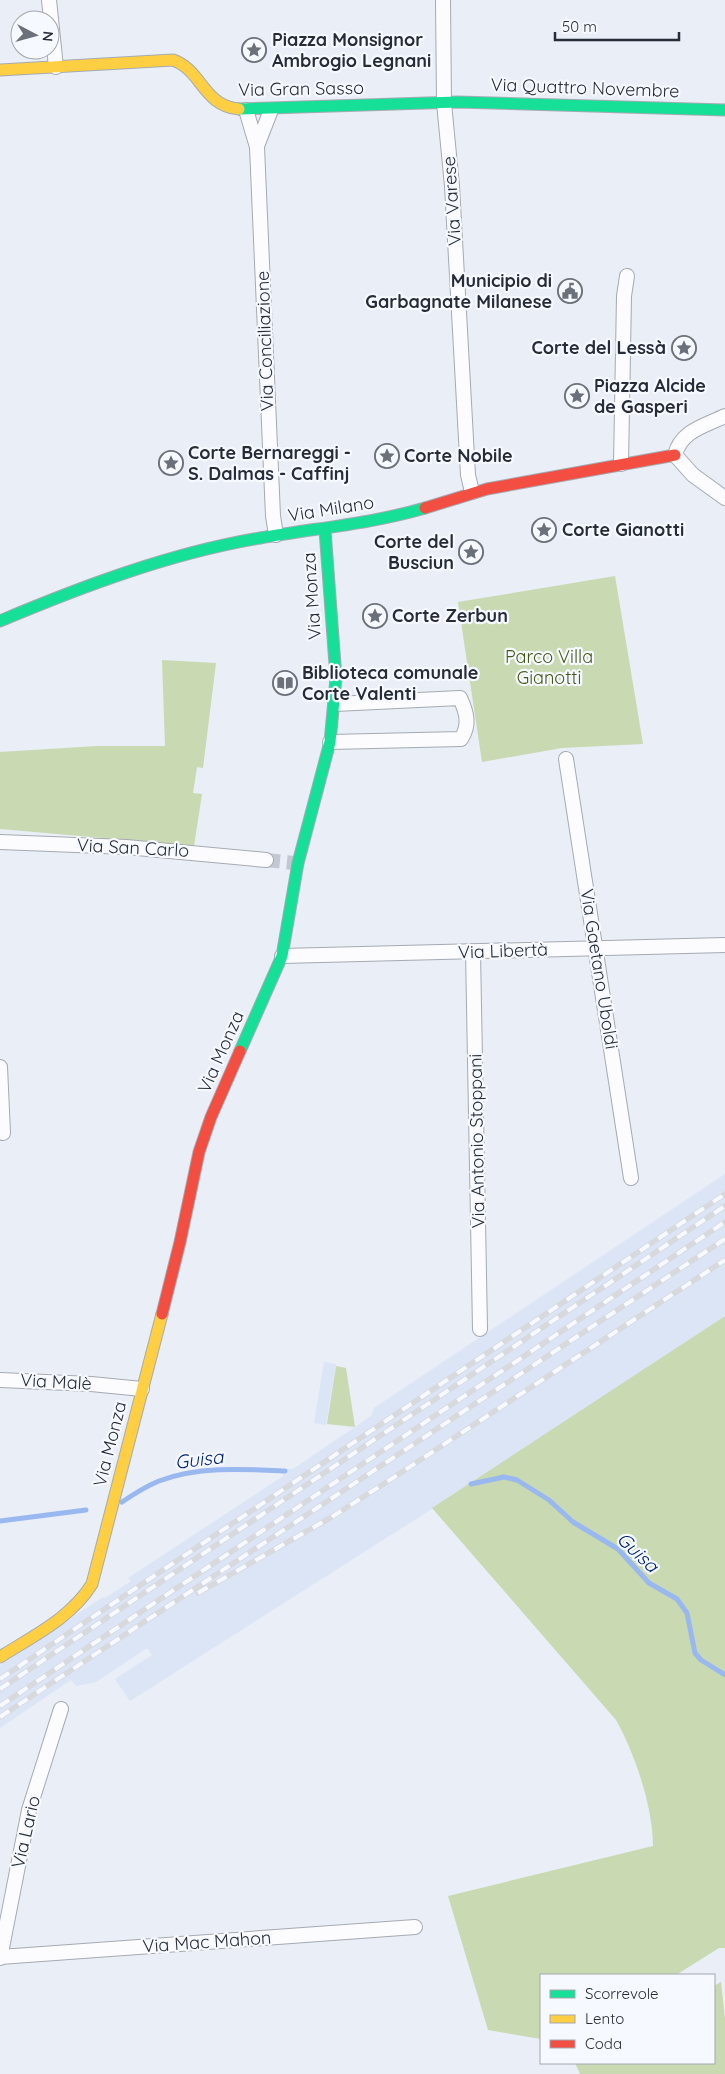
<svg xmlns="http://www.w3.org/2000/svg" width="725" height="2074" viewBox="0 0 725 2074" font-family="Quicksand,sans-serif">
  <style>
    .built { fill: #dce5f5 }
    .green { fill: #c9d9b1 }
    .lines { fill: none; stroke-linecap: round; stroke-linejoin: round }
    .stream { stroke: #9ab8f0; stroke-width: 5 }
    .street-tunnel { stroke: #c2c7d1; stroke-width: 14; stroke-dasharray: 14 7; stroke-linecap: butt }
    .street-casing { stroke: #a5aab3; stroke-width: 16 }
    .fast-casing { stroke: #a5aab3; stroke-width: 13 }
    .slow-casing { stroke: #a5aab3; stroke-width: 13 }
    .jam-casing { stroke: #a5aab3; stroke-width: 13 }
    .street { stroke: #fcfcfe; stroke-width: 14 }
    .fast { stroke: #16e098; stroke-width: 11 }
    .slow { stroke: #ffcf43; stroke-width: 11 }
    .jam { stroke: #f24e42; stroke-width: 11 }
    .rail-casing { stroke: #d7d9dc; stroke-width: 5.5 }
    .rail { stroke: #f6f9ff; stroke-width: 4; stroke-dasharray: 11; stroke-linecap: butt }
    .labels { text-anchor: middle; stroke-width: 4.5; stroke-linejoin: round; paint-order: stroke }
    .poi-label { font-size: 18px; font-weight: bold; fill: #272d38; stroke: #f6f9ff; text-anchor: start }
    .street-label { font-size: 18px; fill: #272d38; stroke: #f6f9ff }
    .park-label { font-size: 18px; fill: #475817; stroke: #f6f9ff }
    .water-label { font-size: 19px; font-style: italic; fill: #00247a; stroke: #f6f9ff }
  </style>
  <rect width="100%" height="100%" fill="#e9eef7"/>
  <g class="built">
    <polygon points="725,1174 725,1316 471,1484 130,1701 115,1679 152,1655 147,1648 96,1682 76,1686 71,1680 0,1728 0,1665 103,1597 105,1598 131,1581 128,1578 282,1477 287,1469 293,1469 355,1427 372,1415 374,1408"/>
    <polygon points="324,1362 336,1364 326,1425 314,1423"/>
  </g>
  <g class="green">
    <polygon points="615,576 643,744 562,748 482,762 458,602"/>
    <polygon points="162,660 216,663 203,768 197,767 193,793 202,794 194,846 0,829 0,752 97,746 165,746"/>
    <path d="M725,1316v632h-6l-43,27h-135v64l-53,-9 -40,-134 205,-50c0,-39 -18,-92 -37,-126l-184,-212z"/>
    <polygon points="336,1366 346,1368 355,1427 327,1424"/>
    <polygon points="721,1982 725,2019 725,2074 580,2074 575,2063 714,2063 714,1986"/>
  </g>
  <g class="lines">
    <g class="stream">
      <polyline points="471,1484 504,1477 517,1480 549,1500 573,1522 618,1549 649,1583 677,1599 687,1613 695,1653 701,1660 725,1675"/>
      <path d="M122,1502c12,-8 24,-16 37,-21 39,-15 85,-12 126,-10"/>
      <polyline points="0,1521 86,1510"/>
    </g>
    <polyline class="street-tunnel" points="266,860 294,863"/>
    <defs>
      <g id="street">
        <polyline points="49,0 56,67"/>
        <polyline points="443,0 444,103 452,186 468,475 472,492"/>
        <polyline points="246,110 257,147 273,516 276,535"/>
        <polyline points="257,146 271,110"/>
        <path d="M725,416c-21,10 -44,15 -50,39l18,20 32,23"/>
        <polyline points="621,464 624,296 627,276"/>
        <path d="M330,742l131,-3c9,-14 6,-26 -1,-41l-125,6"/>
        <polyline points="566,759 631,1178"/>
        <polyline points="0,842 126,847 266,860"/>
        <polyline points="473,952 480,1329"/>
        <polyline points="282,956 725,945"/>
        <polyline points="0,1067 3,1133"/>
        <polyline points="0,1380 91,1384 142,1389"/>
        <polyline points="0,1957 415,1927"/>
        <polyline points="0,1958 29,1810 61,1709"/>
      </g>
      <g id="fast">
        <polyline points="239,109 458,102 725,110"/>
        <path d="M0,621c83,-35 171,-68 260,-83 56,-10 110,-14 165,-30"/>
        <polyline points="240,1051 282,956 298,863 330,742 336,678 325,530"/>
      </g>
      <g id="slow">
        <path d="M0,70l173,-10c29,10 30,46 66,49"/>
        <path d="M0,1657c33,-21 71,-39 92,-73l70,-270"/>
      </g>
      <g id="jam">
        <polyline points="425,508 487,489 675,455"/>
        <polyline points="162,1314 180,1242 199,1152 211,1117 240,1051"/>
      </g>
    </defs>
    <use href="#street" class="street-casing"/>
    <use href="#fast" class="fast-casing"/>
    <use href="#slow" class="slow-casing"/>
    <use href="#jam" class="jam-casing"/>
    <use href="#street" class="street"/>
    <use href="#fast" class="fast"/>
    <use href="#slow" class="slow"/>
    <use href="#jam" class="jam"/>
    <defs>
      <g id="rail">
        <polyline points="198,1593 330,1518 379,1487 725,1260"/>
        <polyline points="0,1679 725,1194"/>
        <polyline points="0,1689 725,1206"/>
        <polyline points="0,1706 725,1222"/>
        <polyline points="0,1717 725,1239"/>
      </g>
    </defs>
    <use href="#rail" class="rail-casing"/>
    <use href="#rail" class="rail"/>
  </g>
  <defs>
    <symbol id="sight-ring" viewBox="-11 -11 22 22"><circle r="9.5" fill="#f6f9ff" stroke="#6b717b" stroke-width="1.5"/><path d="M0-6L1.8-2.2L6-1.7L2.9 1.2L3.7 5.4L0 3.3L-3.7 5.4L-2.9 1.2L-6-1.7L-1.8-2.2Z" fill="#6b717b"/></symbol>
    <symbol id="civic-ring" viewBox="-11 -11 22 22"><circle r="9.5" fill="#f6f9ff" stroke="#6b717b" stroke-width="1.5"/><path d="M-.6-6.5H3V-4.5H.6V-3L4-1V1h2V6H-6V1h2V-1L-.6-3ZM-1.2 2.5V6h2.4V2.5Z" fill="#6b717b"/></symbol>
    <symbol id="library-ring" viewBox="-11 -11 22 22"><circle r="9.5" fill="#f6f9ff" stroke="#6b717b" stroke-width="1.5"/><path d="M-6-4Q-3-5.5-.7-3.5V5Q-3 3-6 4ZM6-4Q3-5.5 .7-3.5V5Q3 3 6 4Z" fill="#6b717b"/></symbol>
  </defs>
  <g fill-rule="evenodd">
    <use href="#sight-ring" x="240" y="36" width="28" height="28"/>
    <use href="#civic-ring" x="556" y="277" width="28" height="28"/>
    <use href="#sight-ring" x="670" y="334" width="28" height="28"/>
    <use href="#sight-ring" x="563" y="382" width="28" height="28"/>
    <use href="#sight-ring" x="373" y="442" width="28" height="28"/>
    <use href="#sight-ring" x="157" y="449" width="28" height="28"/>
    <use href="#sight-ring" x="530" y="516" width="28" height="28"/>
    <use href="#sight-ring" x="457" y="538" width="28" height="28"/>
    <use href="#sight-ring" x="361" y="602" width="28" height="28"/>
    <use href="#library-ring" x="271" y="669" width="28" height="28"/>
  </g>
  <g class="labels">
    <g class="poi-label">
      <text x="272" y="46">Piazza Monsignor<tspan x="272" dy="21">Ambrogio Legnani</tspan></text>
      <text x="552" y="287" text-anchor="end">Municipio di<tspan x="552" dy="21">Garbagnate Milanese</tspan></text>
      <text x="666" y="354" text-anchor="end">Corte del Lessà</text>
      <text x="594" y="392">Piazza Alcide<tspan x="594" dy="21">de Gasperi</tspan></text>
      <text x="188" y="459">Corte Bernareggi -<tspan x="188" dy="21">S. Dalmas - Caffinj</tspan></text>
      <text x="404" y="462">Corte Nobile</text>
      <text x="562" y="536">Corte Gianotti</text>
      <text x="454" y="548" text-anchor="end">Corte del<tspan x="454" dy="21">Busciun</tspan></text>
      <text x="392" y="622">Corte Zerbun</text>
      <text x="302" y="679">Biblioteca comunale<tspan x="302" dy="21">Corte Valenti</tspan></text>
    </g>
    <g class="street-label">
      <text transform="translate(585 88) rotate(2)" y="6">Via Quattro Novembre</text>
      <text transform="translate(301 89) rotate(-1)" y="6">Via Gran Sasso</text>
      <text transform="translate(452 201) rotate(-94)" y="6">Via Varese</text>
      <text transform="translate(265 341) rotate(-92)" y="6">Via Conciliazione</text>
      <text transform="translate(331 509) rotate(-9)" y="6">Via Milano</text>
      <text transform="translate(312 596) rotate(-94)" y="6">Via Monza</text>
      <text transform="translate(133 848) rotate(3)" y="6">Via San Carlo</text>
      <text transform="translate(503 951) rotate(-2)" y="6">Via Libertà</text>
      <text transform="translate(599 969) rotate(81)" y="6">Via Gaetano Uboldi</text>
      <text transform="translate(221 1052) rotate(-66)" y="6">Via Monza</text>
      <text transform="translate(477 1141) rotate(-91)" y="6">Via Antonio Stoppani</text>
      <text transform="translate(56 1382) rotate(3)" y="6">Via Malè</text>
      <text transform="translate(110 1444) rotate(-76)" y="6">Via Monza</text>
      <text transform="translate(26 1832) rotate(-77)" y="6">Via Lario</text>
      <text transform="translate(207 1942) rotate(-4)" y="6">Via Mac Mahon</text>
    </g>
    <g class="park-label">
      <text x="549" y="663">Parco Villa<tspan x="549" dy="21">Gianotti</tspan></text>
    </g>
    <g class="water-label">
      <text transform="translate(199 1459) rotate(-7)" y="7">Guisa</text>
      <text transform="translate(638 1552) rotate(43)" y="7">Guisa</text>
    </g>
  </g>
  <rect x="540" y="1974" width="175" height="90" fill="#f6f9ff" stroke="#a3a7af"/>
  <rect x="550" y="1990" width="25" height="8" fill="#16e098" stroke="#a3a7af"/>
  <text x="585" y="1999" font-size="15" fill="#272d38">Scorrevole</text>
  <rect x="550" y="2015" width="25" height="8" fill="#ffcf43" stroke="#a3a7af"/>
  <text x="585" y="2024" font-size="15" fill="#272d38">Lento</text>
  <rect x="550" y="2040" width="25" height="8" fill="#f24e42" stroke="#a3a7af"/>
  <text x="585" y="2049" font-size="15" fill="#272d38">Coda</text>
  <g transform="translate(35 35) rotate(96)"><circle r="24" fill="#f6f9ff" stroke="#a3a7af"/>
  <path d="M0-4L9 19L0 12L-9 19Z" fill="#6b717b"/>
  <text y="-8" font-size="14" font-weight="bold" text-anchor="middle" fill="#272d38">N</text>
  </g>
  <path d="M555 32v8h124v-8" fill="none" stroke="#272d38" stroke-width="2.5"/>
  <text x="562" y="32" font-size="15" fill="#272d38" stroke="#f6f9ff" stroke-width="4" paint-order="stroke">50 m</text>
</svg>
